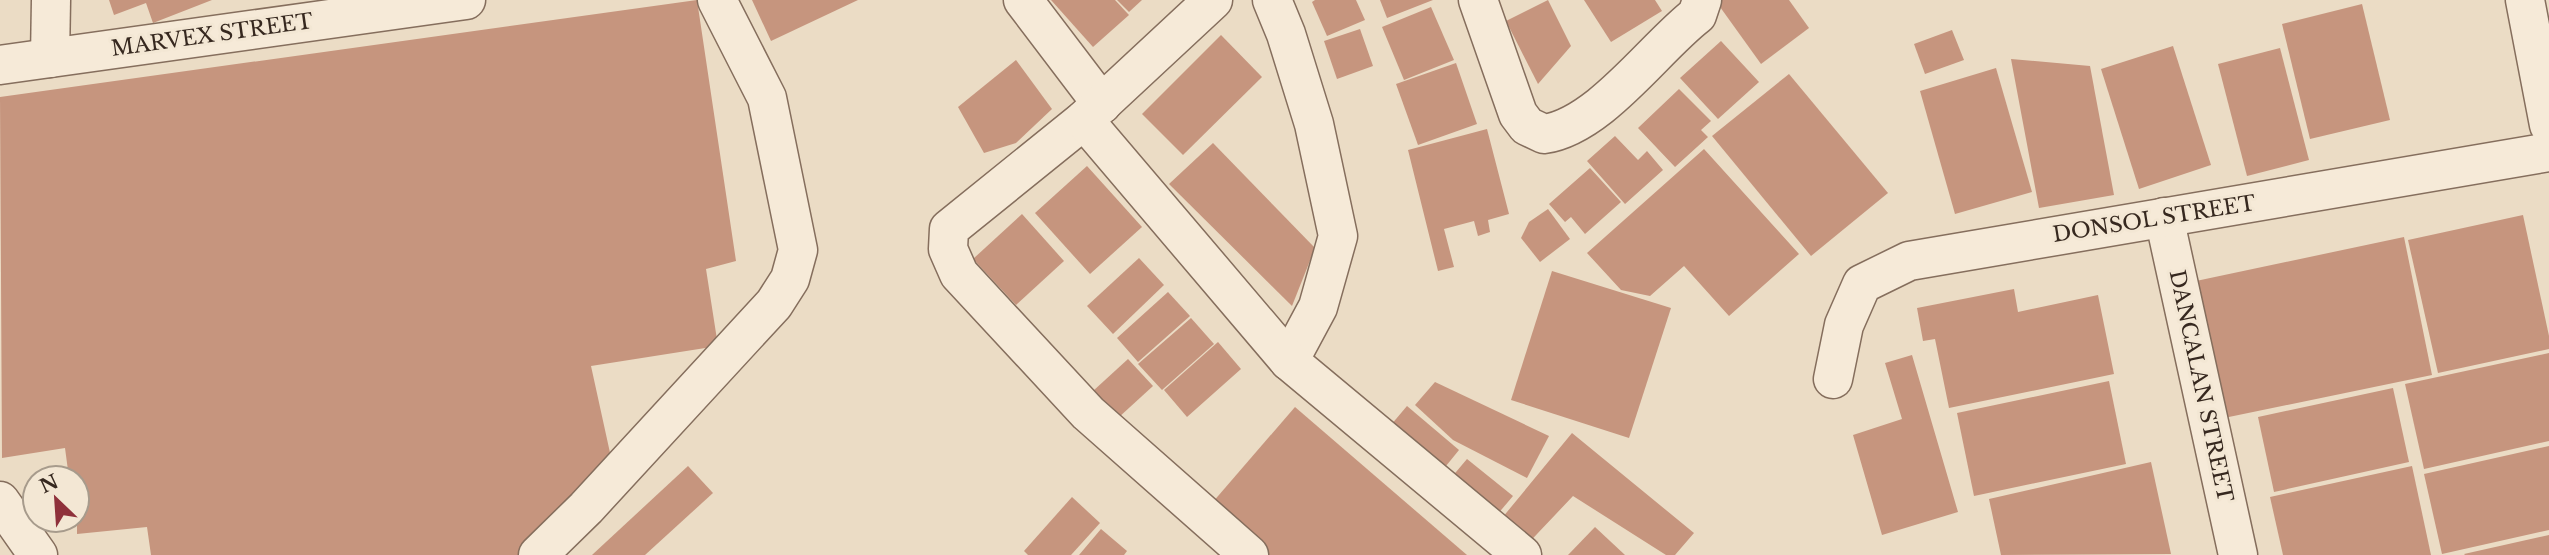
<svg xmlns="http://www.w3.org/2000/svg" width="2549" height="555" viewBox="0 0 2549 555" font-family="'Libre Baskerville',serif">
  <style>
    .building { fill: #c6957e }
    .lines { fill: none; stroke-linecap: round; stroke-linejoin: round }
    .minor-casing { stroke: #856e5d; stroke-width: 41 }
    .minor { stroke: #f6ead8; stroke-width: 38 }
    .labels { text-anchor: middle; stroke-width: 6; stroke-linejoin: round; paint-order: stroke }
    .street-label { font-size: 21px; fill: #36281f; stroke: #f3e7d4 }
  </style>
  <rect width="100%" height="100%" fill="#ebdcc5"/>
  <g class="building">
    <polygon points="109,0 212,0 153,23 146,3 114,15"/>
    <polygon points="697,0 736,261 706,269 718,346 591,366 614,471 526,555 151,555 147,527 77,534 77,478 69,478 65,448 2,458 0,97"/>
    <polygon points="752,0 858,0 771,41"/>
    <polygon points="1051,0 1115,0 1129,15 1093,47"/>
    <polygon points="1117,0 1142,0 1129,12"/>
    <polygon points="1315,0 1356,0 1365,20 1327,36 1312,2"/>
    <polygon points="1380,0 1433,0 1387,18"/>
    <polygon points="1548,0 1571,46 1538,84 1506,21"/>
    <polygon points="1584,0 1655,0 1662,11 1611,42"/>
    <polygon points="1715,0 1789,0 1809,28 1761,64"/>
    <polygon points="2362,4 2390,120 2310,139 2282,24"/>
    <polygon points="1431,7 1454,60 1404,80 1382,27"/>
    <polygon points="1360,29 1373,66 1337,79 1324,41"/>
    <polygon points="1952,30 1964,60 1925,74 1914,44"/>
    <polygon points="1221,35 1262,77 1183,155 1142,114"/>
    <polygon points="1721,41 1759,82 1718,119 1680,78"/>
    <polygon points="2173,46 2211,165 2139,189 2101,69"/>
    <polygon points="2280,48 2309,160 2247,176 2218,64"/>
    <polygon points="2011,59 2090,66 2114,195 2039,208"/>
    <polygon points="1016,60 1052,109 1016,143 984,153 958,107"/>
    <polygon points="1456,63 1477,124 1418,145 1396,84"/>
    <polygon points="1996,68 2032,192 1955,214 1920,91"/>
    <polygon points="1789,74 1888,193 1811,256 1712,136"/>
    <polygon points="1679,89 1711,121 1701,130 1708,137 1675,167 1638,128"/>
    <polygon points="1487,129 1509,214 1488,220 1490,232 1478,236 1474,221 1444,229 1454,267 1438,271 1408,150"/>
    <polygon points="1615,136 1638,160 1647,151 1663,170 1625,204 1587,161"/>
    <polygon points="1213,143 1315,248 1292,306 1169,184"/>
    <polygon points="1704,149 1799,254 1729,316 1684,266 1650,296 1621,290 1587,253"/>
    <polygon points="1087,166 1142,227 1090,274 1035,213"/>
    <polygon points="1590,168 1621,202 1585,234 1571,217 1565,222 1549,204"/>
    <polygon points="1548,209 1570,239 1540,262 1521,238 1529,222"/>
    <polygon points="1022,214 1064,261 1016,305 973,259"/>
    <polygon points="2523,215 2549,336 2549,349 2438,373 2408,240"/>
    <polygon points="2404,237 2432,375 2224,418 2196,281"/>
    <polygon points="1139,258 1164,285 1113,334 1087,306"/>
    <polygon points="1552,271 1671,308 1629,438 1511,400"/>
    <polygon points="2014,289 2018,312 2098,295 2114,374 1949,408 1935,339 1923,341 1917,308"/>
    <polygon points="1168,292 1190,316 1138,362 1117,338"/>
    <polygon points="1191,318 1214,344 1162,390 1138,364"/>
    <polygon points="1218,342 1241,369 1187,417 1164,390"/>
    <polygon points="2549,353 2549,441 2424,469 2405,384"/>
    <polygon points="1912,355 1958,512 1882,535 1853,435 1902,419 1885,363"/>
    <polygon points="1128,359 1153,386 1106,429 1081,402"/>
    <polygon points="2109,381 2126,464 1974,496 1957,413"/>
    <polygon points="1435,382 1549,436 1527,478 1453,440 1415,405"/>
    <polygon points="2393,388 2409,462 2274,492 2258,417"/>
    <polygon points="1407,406 1459,450 1437,477 1385,432"/>
    <polygon points="1295,407 1467,555 1258,555 1206,510"/>
    <polygon points="1572,433 1694,533 1675,555 1666,555 1573,496 1521,551 1493,529"/>
    <polygon points="2549,446 2549,530 2442,554 2424,474"/>
    <polygon points="1467,459 1513,496 1491,522 1445,485"/>
    <polygon points="2151,462 2171,554 2001,555 1989,499"/>
    <polygon points="688,466 713,493 645,555 592,555"/>
    <polygon points="2412,466 2431,555 2283,555 2270,497"/>
    <polygon points="1072,497 1100,523 1071,555 1028,555 1024,551"/>
    <polygon points="1595,527 1625,555 1568,555"/>
    <polygon points="1101,529 1127,551 1124,555 1079,555"/>
    <polygon points="2549,535 2549,555 2465,555 2464,554"/>
  </g>
  <g class="lines">
    <defs>
      <g id="minor">
        <polyline points="1023,0 1102,104"/>
        <polyline points="1213,0 1084,120 949,229 948,249 959,274 1088,413 1249,555"/>
        <polyline points="1272,0 1286,34 1314,124 1338,236 1318,307 1289,361"/>
        <path d="M1478,0l40,114 9,12 17,8c56,-8 110,-86 153,-119l5,-15"/>
        <polyline points="2525,0 2549,125"/>
        <polyline points="50,58 51,0"/>
        <polyline points="0,65 466,0"/>
        <polyline points="1084,120 1289,361 1522,555"/>
        <polyline points="2164,217 2238,555"/>
        <polyline points="1833,379 1844,325 1862,284 1909,261 2549,152"/>
        <polyline points="0,501 38,555"/>
        <polyline points="538,555 586,508 774,304 790,279 798,250 767,98 717,0"/>
      </g>
    </defs>
    <use href="#minor" class="minor-casing"/>
    <use href="#minor" class="minor"/>
  </g>
  <g class="labels">
    <g class="street-label">
      <text transform="translate(212 35) rotate(-8)" y="7">MARVEX STREET</text>
      <text transform="translate(2154 219) rotate(-9)" y="7">DONSOL STREET</text>
      <text transform="translate(2201 386) rotate(78)" y="7">DANCALAN STREET</text>
    </g>
  </g>
  <g transform="translate(56 499) rotate(335)"><circle r="33" fill="#f3e7d4" stroke="#a79b8c" stroke-width="2"/>
  <path d="M0-5L12 26L0 18L-12 26Z" fill="#8f313b"/>
  <text y="-10" font-size="19" font-weight="bold" text-anchor="middle" fill="#36281f">N</text>
  </g>
</svg>
